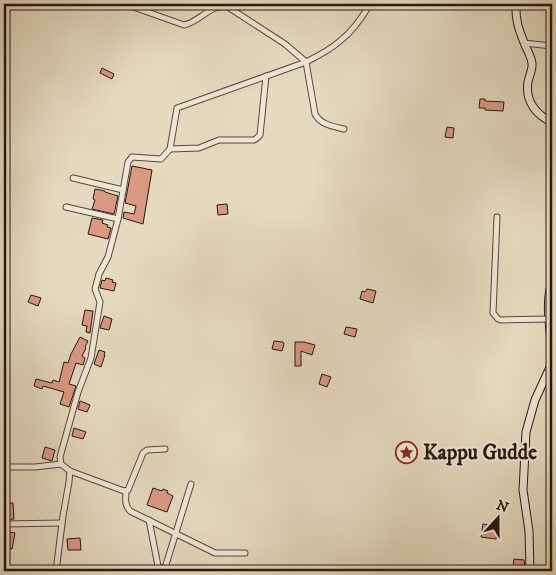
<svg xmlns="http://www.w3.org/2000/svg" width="556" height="575" viewBox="0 0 556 575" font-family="'IM FELL DW Pica',serif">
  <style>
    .building { fill: #d99982; stroke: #251813 }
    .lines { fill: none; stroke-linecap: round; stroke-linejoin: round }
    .street-casing { stroke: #55483e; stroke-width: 7 }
    .secondary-casing { stroke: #251813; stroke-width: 9 }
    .street { stroke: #eee6d5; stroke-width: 5 }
    .secondary { stroke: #eee6d5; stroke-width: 7 }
    .labels { text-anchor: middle; stroke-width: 4; stroke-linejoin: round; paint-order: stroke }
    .poi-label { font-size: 21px; font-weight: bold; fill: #251813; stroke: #eee6d5; text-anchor: start }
  </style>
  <rect width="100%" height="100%" fill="#e5d9bf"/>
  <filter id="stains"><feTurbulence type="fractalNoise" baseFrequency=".004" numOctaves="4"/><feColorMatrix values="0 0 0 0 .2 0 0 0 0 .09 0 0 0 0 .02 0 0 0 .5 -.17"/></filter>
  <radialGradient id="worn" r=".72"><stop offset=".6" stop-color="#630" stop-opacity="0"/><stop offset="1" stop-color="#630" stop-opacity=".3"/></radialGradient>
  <g class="building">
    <polygon points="102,68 114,74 112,79 100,73"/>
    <polygon points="480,99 485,99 485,101 504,102 503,111 485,110 485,108 479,108"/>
    <polygon points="447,127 454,128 453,138 445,137"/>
    <polygon points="132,166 152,170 143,224 123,218 124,212 134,214 136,206 125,203"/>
    <polygon points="95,189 105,191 105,192 118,196 114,214 92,209 95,200 93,199"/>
    <polygon points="227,204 228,214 218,215 217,205"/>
    <polygon points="92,218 103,220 102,223 108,225 107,227 111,228 108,239 88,234"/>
    <polygon points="106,278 113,280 112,282 116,283 114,291 100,288 102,280 105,281"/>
    <polygon points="367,289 376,291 373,303 360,299 362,291 365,292"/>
    <polygon points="31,295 41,298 38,306 28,302"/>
    <polygon points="85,310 93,311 90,333 86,332 87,326 82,325"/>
    <polygon points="104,316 112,319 109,330 100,328"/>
    <polygon points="346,327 357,329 355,337 344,334"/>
    <polygon points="80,337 88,341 85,347 86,348 82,356 85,358 83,365 76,363 69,384 76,386 69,407 60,404 64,392 43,386 42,389 34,386 36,379 52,383 53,380 59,382 64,362 68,363 71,354"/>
    <polygon points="274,341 283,342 284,344 282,351 272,349"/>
    <polygon points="295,342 304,342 315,345 312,355 301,351 301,366 295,366"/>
    <polygon points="99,350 105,352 104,355 105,355 101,367 94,364"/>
    <polygon points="322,374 331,377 327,387 319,384"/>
    <polygon points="80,401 90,405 87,412 78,409"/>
    <polygon points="74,428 86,432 83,439 72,436"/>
    <polygon points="45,447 55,450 52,461 42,458"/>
    <polygon points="153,488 162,491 163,489 168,491 167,493 173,496 167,512 147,505"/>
    <polygon points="4,503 13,503 14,519 4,520"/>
    <polygon points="483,524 498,526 496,539 481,537"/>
    <polygon points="5,531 15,533 12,549 4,548"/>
    <polygon points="80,538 81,550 68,550 67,539"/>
    <polygon points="514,559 524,560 525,568 513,567"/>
  </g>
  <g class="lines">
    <defs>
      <g id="street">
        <path d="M125,4l59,21c16,-3 27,-22 44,-18l57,37 21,18 9,52c6,11 17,12 29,15"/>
        <polyline points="524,43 552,46"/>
        <polyline points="170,149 199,148 219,140 254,140 257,138 260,135 266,76"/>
        <polyline points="73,178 123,190"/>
        <polyline points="66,207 118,219"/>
        <polyline points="497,217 493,313 498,319 501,320 549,319"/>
        <polyline points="4,467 35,467 61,464"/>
        <polyline points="70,471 124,491 128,490 143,453 147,450 165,449"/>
        <path d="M126,491c0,8 -2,13 4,20l85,42h30"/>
        <polyline points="149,520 159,571"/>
        <polyline points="4,524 62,523"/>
        <path d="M56,571l7,-55 6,-34 1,-11 -9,-7 -1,-7 18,-65 13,-34 9,-56 -5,-13 4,-15 9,-17 10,-38 10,-57 4,-5 29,2 9,-10 7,-41 129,-46c12,-6 24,-12 34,-21 12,-9 23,-25 30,-37"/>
        <polyline points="164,571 191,484"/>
      </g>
      <g id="secondary">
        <path d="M516,4c-1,16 3,26 9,41 3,6 6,12 7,18 1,6 -3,13 -4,19 -3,19 8,33 24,40"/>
        <path d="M552,284c-7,14 -2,47 0,63"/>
        <polyline points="530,571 529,531 523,490 526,432 535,400 552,363"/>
      </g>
    </defs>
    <use href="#street" class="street-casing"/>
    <use href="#secondary" class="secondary-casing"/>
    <use href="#street" class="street"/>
    <use href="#secondary" class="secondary"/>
  </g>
  <defs>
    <symbol id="sight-ring" viewBox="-11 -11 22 22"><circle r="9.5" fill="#eee6d5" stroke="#8f2418" stroke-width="1.5"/><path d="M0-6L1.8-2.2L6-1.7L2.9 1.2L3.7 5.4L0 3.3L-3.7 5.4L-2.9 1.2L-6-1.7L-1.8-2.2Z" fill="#8f2418"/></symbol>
  </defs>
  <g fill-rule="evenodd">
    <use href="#sight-ring" x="394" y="440" width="25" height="25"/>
  </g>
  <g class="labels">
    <g class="poi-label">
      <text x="423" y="459">Kappu Gudde</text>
    </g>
  </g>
  <rect width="556" height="575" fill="none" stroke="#e5d9bf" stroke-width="20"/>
  <rect x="5" y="5" width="546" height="565" fill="none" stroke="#251813" stroke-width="2.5"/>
  <rect x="10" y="10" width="536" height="555" fill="none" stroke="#251813"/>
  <g transform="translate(498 518) rotate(21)" stroke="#eee6d5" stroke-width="4" paint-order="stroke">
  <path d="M0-4L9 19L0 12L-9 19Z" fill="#251813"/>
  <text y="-8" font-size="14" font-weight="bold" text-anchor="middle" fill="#251813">N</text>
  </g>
  <rect width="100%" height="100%" filter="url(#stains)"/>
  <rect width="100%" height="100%" fill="url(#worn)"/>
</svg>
